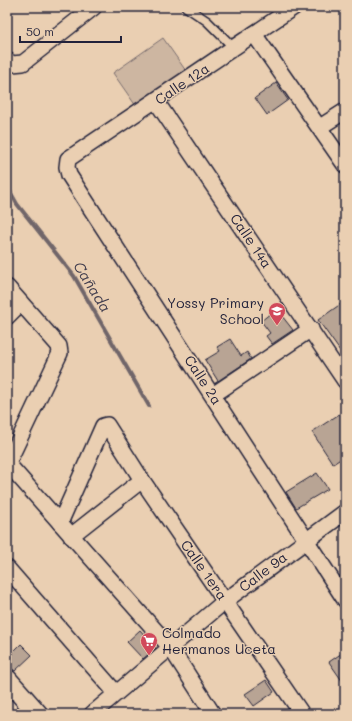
<svg xmlns="http://www.w3.org/2000/svg" width="352" height="721" viewBox="0 0 352 721" font-family="Mali,sans-serif">
  <style>
    .green { fill: #cdb6a1; stroke: #786c6e }
    .lines { fill: none; stroke-linecap: round; stroke-linejoin: round }
    .stream { stroke: #6f6569; stroke-width: 4 }
    .building { fill: #b8a494; stroke: #22223b }
    .service-casing { stroke: #22223b; stroke-width: 11 }
    .minor-casing { stroke: #22223b; stroke-width: 18 }
    .tertiary-casing { stroke: #22223b; stroke-width: 22 }
    .service { stroke: #eacfb2; stroke-width: 8 }
    .minor { stroke: #eacfb2; stroke-width: 15 }
    .tertiary { stroke: #eacfb2; stroke-width: 19 }
    .labels { text-anchor: middle; stroke-width: 3; stroke-linejoin: round; paint-order: stroke }
    .street-label { font-size: 14px; fill: #22223b; stroke: #eacfb2 }
    .poi-label { font-size: 14px; fill: #22223b; stroke: #eacfb2; text-anchor: end }
    .water-label { font-size: 15px; font-style: italic; fill: #423e4e; stroke: #eacfb2 }
  </style>
  <rect width="100%" height="100%" fill="#eacfb2"/>
  <filter id="ink" filterUnits="userSpaceOnUse"><feTurbulence type="fractalNoise" baseFrequency=".025" numOctaves="2"/><feDisplacementMap in="SourceGraphic" scale="8" xChannelSelector="R" yChannelSelector="G"/><feConvolveMatrix kernelMatrix="1 2 1 2 8 2 1 2 1" color-interpolation-filters="sRGB"/></filter>
  <g filter="url(#ink)">
    <polygon class="green" points="163,38 186,71 136,106 113,73"/>
    <g class="lines">
      <polyline class="stream" points="7,186 17,204 74,276 149,406"/>
    </g>
    <g class="building">
      <polygon points="276,83 288,100 267,115 255,98"/>
      <polygon points="345,301 345,358 318,320"/>
      <polygon points="271,313 276,320 282,316 293,330 272,344 266,336 270,333 261,321"/>
      <polygon points="230,339 241,356 247,352 251,359 218,381 205,360 220,351 217,347"/>
      <polygon points="341,413 345,419 345,456 333,464 312,432"/>
      <polygon points="317,473 328,489 296,508 286,492"/>
      <polygon points="140,630 156,648 143,659 127,642"/>
      <polygon points="21,644 32,655 15,671 7,665 7,658"/>
      <polygon points="345,651 345,685 329,662"/>
      <polygon points="266,680 274,692 254,706 245,694"/>
    </g>
    <g class="lines">
      <defs>
        <polyline id="service" points="186,7 207,21 234,48"/>
        <g id="minor">
          <polyline points="294,7 68,159 67,167 69,175 345,600"/>
          <polyline points="254,34 345,165"/>
          <polyline points="7,60 12,64 23,63 94,7"/>
          <polyline points="156,101 345,381"/>
          <polyline points="320,127 345,111"/>
          <polyline points="7,287 59,346 60,353 7,465"/>
          <polyline points="7,317 21,303"/>
          <polyline points="213,395 311,329"/>
          <polyline points="8,464 170,647 213,714"/>
          <polyline points="60,523 103,426 107,425 142,480 302,714"/>
          <polyline points="71,536 142,480"/>
          <polyline points="7,568 116,693"/>
          <polyline points="92,714 225,601 345,512"/>
        </g>
        <polyline id="tertiary" points="7,679 38,714"/>
      </defs>
      <use href="#service" class="service-casing"/>
      <use href="#minor" class="minor-casing"/>
      <use href="#tertiary" class="tertiary-casing"/>
      <use href="#service" class="service"/>
      <use href="#minor" class="minor"/>
      <use href="#tertiary" class="tertiary"/>
    </g>
  </g>
  <defs>
    <symbol id="school-pin" viewBox="-11 -11 22 30"><path d="M0 17L-7.5 6A9.5 9.5 0 1 1 7.5 6Z" fill="#d1495b" stroke="#eacfb2"/><path d="M0-5L7-2L0 1L-7-2ZM-4 1L0 2.5L4 1V4Q0 6-4 4Z" fill="#fff"/></symbol>
    <symbol id="supermarket-pin" viewBox="-11 -11 22 30"><path d="M0 17L-7.5 6A9.5 9.5 0 1 1 7.5 6Z" fill="#d1495b" stroke="#eacfb2"/><path d="M-6-5.5h2.5l.6 2H6L4.5 2H-2.5L-4.4-4H-6ZM-1.5 3.2a1.3 1.3 0 1 0 .1 0ZM3 3.2a1.3 1.3 0 1 0 .1 0Z" fill="#fff"/></symbol>
  </defs>
  <g fill-rule="evenodd">
    <use href="#school-pin" x="267" y="301" width="20" height="27"/>
    <use href="#supermarket-pin" x="139" y="631" width="20" height="27"/>
  </g>
  <g class="labels">
    <g class="street-label">
      <text transform="translate(182 84) rotate(-34)" y="5">Calle 12a</text>
      <text transform="translate(251 241) rotate(56)" y="5">Calle 14a</text>
      <text transform="translate(203 380) rotate(57)" y="5">Calle 2a</text>
      <text transform="translate(204 570) rotate(55)" y="5">Calle 1era</text>
      <text transform="translate(263 572) rotate(-37)" y="5">Calle 9a</text>
    </g>
    <g class="poi-label">
      <text x="264" y="308">Yossy Primary<tspan x="264" dy="16">School</tspan></text>
      <text x="162" y="638" text-anchor="start">Colmado<tspan x="162" dy="16">Hermanos Uceta</tspan></text>
    </g>
    <g class="water-label">
      <text transform="translate(92 287) rotate(58)" y="5">Cañada</text>
    </g>
  </g>
  <rect width="352" height="721" fill="none" stroke="#eacfb2" stroke-width="24"/>
  <rect x="12" y="12" width="328" height="697" fill="none" stroke="#22223b" stroke-width="1.5" filter="url(#ink)"/>
  <path d="M20 36v6h101v-6" fill="none" stroke="#22223b" stroke-width="2"/>
  <text x="26" y="36" font-size="12" fill="#22223b" stroke="#eacfb2" stroke-width="3" paint-order="stroke">50 m</text>
</svg>
